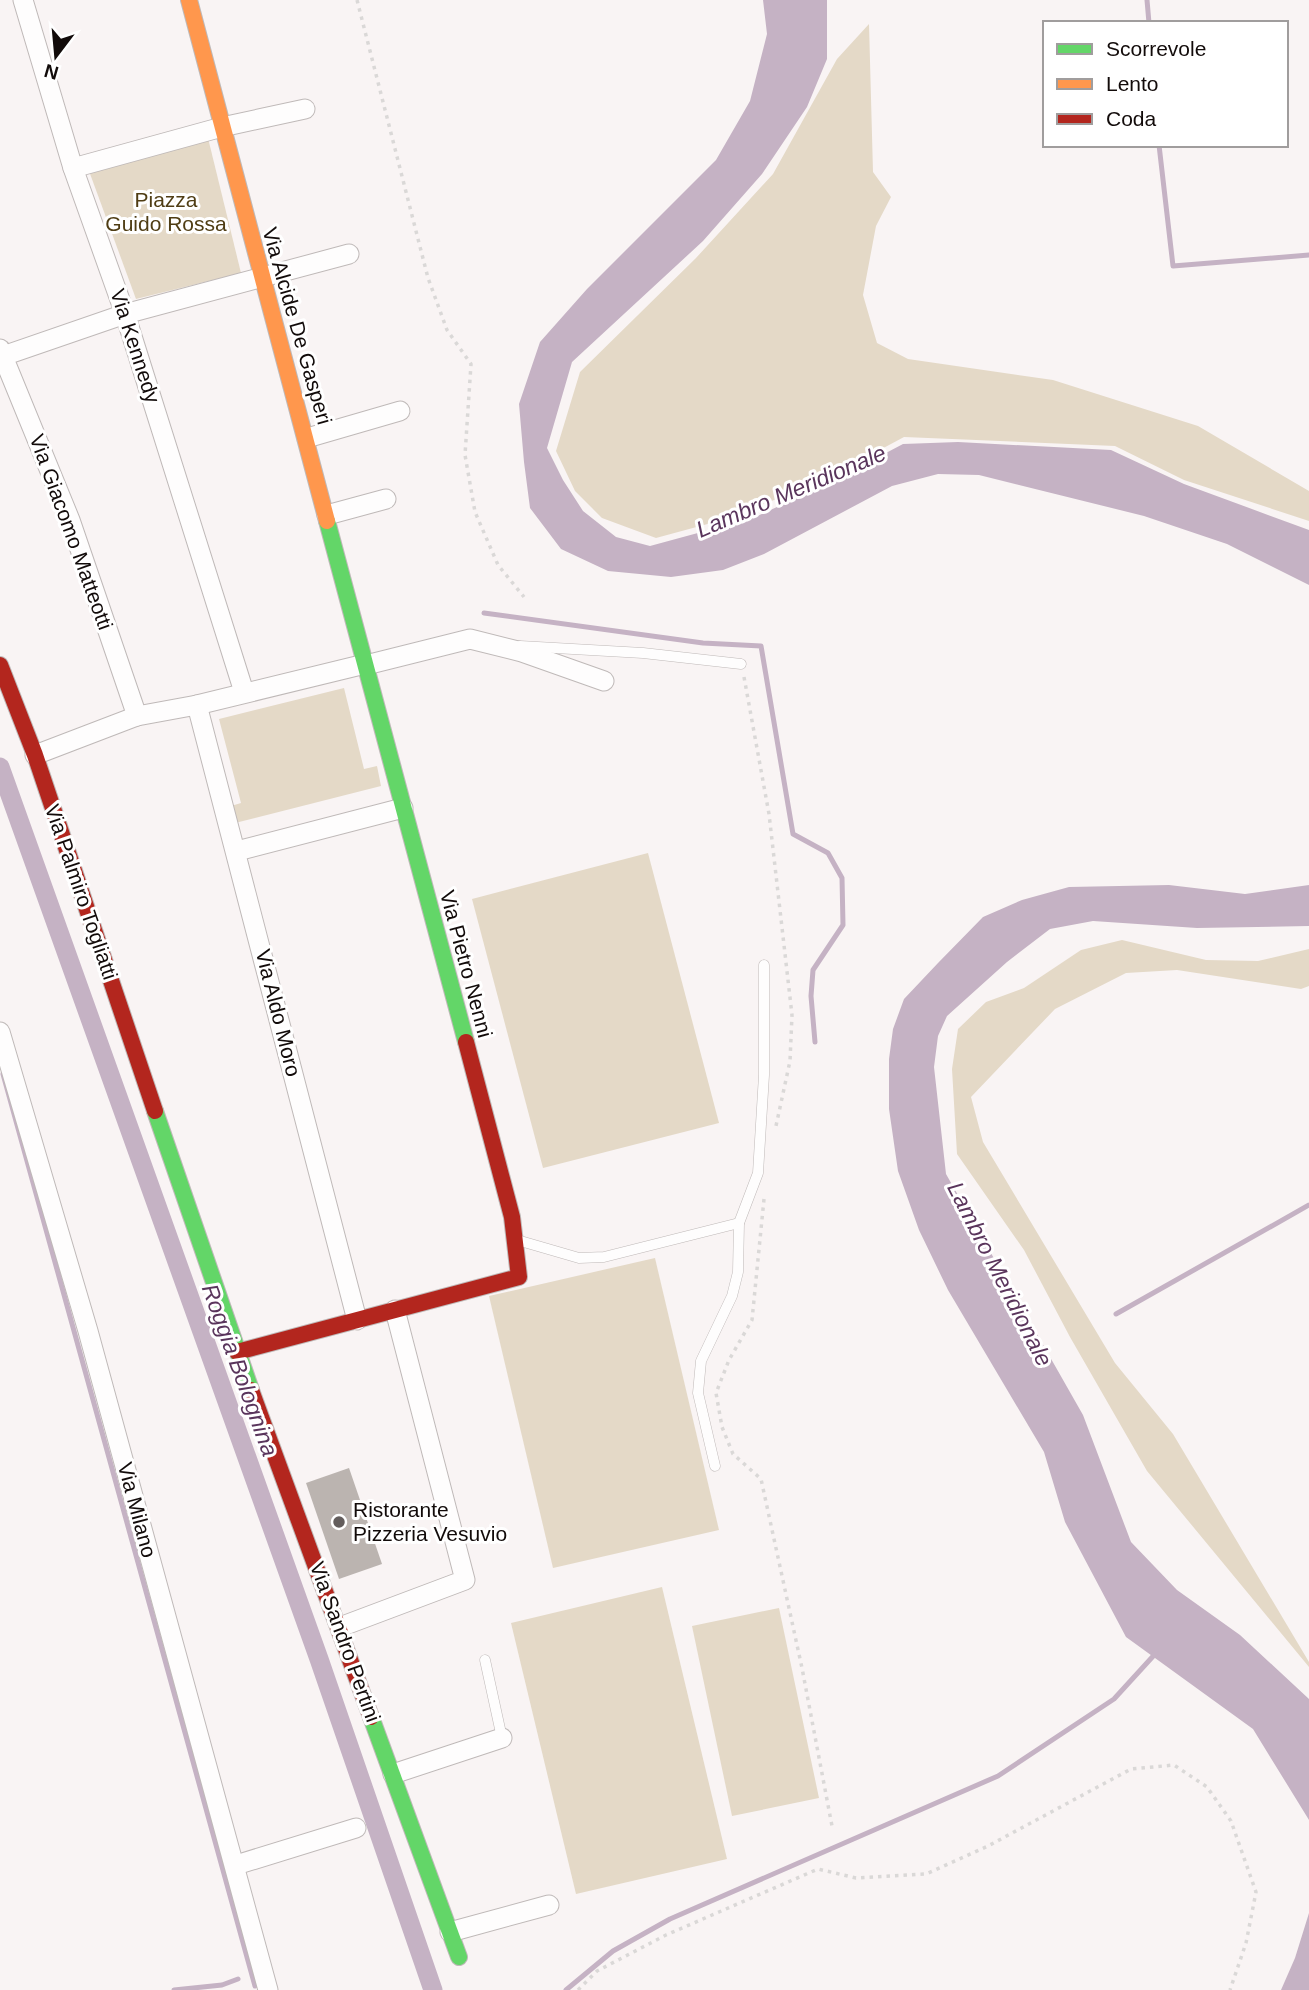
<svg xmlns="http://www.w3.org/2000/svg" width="1309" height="1990" viewBox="0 0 1309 1990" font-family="Arial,sans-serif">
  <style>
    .green { fill: #e4d9c7 }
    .water { fill: #c5b2c4 }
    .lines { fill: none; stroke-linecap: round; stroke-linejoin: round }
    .stream { stroke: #c5b2c4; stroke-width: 5 }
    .canal { stroke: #c5b2c4; stroke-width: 19 }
    .building { fill: #bbb4b0 }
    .lane-casing { stroke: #bfb9b8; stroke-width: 11 }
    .street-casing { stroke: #bfb9b8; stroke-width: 21 }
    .fast-casing { stroke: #bfb9b8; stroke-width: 18 }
    .slow-casing { stroke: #bfb9b8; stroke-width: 18 }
    .jam-casing { stroke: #bfb9b8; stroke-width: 18 }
    .path { stroke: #dad8d7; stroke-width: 3.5; stroke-dasharray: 3.5 5; stroke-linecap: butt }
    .lane { stroke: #fefdfd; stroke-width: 10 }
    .street { stroke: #fefdfd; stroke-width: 19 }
    .fast { stroke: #63d668; stroke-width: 16 }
    .slow { stroke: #ff974d; stroke-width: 16 }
    .jam { stroke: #b3261e; stroke-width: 16 }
    .poi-dot { fill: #635d5c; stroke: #fff; stroke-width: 2.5 }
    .labels { text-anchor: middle; stroke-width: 6; stroke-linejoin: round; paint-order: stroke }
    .park-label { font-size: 21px; fill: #4f3d14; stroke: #fff }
    .street-label { font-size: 21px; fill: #120b0a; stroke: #fff }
    .poi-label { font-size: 21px; fill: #120b0a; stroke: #fff; text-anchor: start }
    .water-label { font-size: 23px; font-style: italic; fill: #5a355c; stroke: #fff }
  </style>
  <rect width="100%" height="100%" fill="#f9f4f4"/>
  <g class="green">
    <polygon points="869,24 873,172 891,197 876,226 863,295 877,343 908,359 1053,380 1198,426 1309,491 1309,521 1184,480 1115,446 904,437 820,482 726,519 656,538 602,518 575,491 556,451 580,372 696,258 773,174 837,59"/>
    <polygon points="208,138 241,273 136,299 89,171"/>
    <polygon points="344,688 364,769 377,766 381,786 235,823 231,806 241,803 219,719"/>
    <polygon points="648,853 719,1123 543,1168 472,899"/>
    <polygon points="1122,940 1206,960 1258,961 1309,949 1309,986 1301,989 1177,970 1126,973 1055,1009 971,1097 983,1142 1115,1363 1173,1434 1309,1662 1309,1667 1147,1471 1070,1337 1024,1250 957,1154 952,1069 958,1029 986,1002 1024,988 1081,950"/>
    <polygon points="655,1258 719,1530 553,1568 489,1296"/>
    <polygon points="662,1587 727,1859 576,1894 511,1623"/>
    <polygon points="779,1608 819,1798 732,1816 692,1626"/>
  </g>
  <g class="water">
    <polygon points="763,0 827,0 827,59 807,107 762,174 703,241 572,362 547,448 563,480 583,511 616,537 650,546 753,518 827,484 903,444 958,442 1111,450 1184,484 1309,530 1309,585 1227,544 1144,516 979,475 938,474 892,486 764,554 723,570 671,577 608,571 561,549 530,508 524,462 519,404 540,342 587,289 716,160 750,101 767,34"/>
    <polygon points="1169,885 1245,894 1309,885 1309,926 1197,928 1093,921 1050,929 1007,962 947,1016 938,1036 934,1067 946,1174 1083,1415 1131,1542 1177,1590 1240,1635 1309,1699 1309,1820 1253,1729 1126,1637 1065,1522 1044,1452 948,1290 919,1230 898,1171 889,1109 889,1059 893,1029 904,999 938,963 983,917 1022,900 1069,887"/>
    <polygon points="1309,1913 1309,1990 1281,1990 1295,1958"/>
  </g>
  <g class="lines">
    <g class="stream">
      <polyline points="1147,0 1149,23"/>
      <polyline points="1159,145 1173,266 1309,255"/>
      <polyline points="484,613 703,643 761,646 793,834 828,853 842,878 843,925 813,970 811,996 815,1042"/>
      <polyline points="3,1074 255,1986"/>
      <polyline points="1116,1314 1309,1205"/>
      <polyline points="174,1990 222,1985 238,1979"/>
      <polyline points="566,1990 613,1951 670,1919 998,1776 1114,1699 1156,1653"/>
    </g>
    <polyline class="canal" points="0,767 319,1659 433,1990"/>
  </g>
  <polygon class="building" points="349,1468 382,1564 339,1579 306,1483"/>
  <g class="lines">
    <defs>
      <g id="lane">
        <polyline points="520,646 643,653 741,664"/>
        <polyline points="517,1240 579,1258 604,1257 739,1223"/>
        <polyline points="715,1466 698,1393 701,1361 732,1296 738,1272 739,1223 758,1173 764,1075 764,965"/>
        <polyline points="485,1660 502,1738"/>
      </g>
      <g id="street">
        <polyline points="23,0 73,168 125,314 244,692"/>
        <polyline points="73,168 222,127 305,109"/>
        <polyline points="0,349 70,520 137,716"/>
        <polyline points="0,357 125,314 349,254"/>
        <polyline points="307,438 400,411"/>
        <polyline points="327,515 386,499"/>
        <polyline points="366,665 470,639 522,652 604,681"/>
        <polyline points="197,705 357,1320"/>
        <polyline points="35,755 137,716 197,705 365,664"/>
        <polyline points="237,851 403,808"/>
        <polyline points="0,1032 88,1331 268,1990"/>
        <polyline points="340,1627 465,1580 395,1310"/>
        <polyline points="393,1774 502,1738"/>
        <polyline points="236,1865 356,1828"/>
        <polyline points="450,1932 549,1905"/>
      </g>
      <g id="fast">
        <polyline points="327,521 466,1042"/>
        <polyline points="155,1111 251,1390"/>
        <polyline points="371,1717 459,1957"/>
      </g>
      <polyline id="slow" points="189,0 327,521"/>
      <g id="jam">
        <polyline points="0,665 35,755 155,1111"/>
        <polyline points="237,1352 519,1277 512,1217 466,1042"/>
        <polyline points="251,1390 371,1717"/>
      </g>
    </defs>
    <use href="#lane" class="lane-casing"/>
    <use href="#street" class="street-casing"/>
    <use href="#fast" class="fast-casing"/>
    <use href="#slow" class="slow-casing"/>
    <use href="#jam" class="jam-casing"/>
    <g class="path">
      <polyline points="357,0 428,278 447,330 471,364 465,455 475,512 498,565 524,597"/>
      <polyline points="744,677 769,814 792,1015 790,1061 776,1126"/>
      <polyline points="764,1199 752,1320 729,1360 716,1393 722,1427 733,1454 761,1479 802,1668 832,1826"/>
      <polyline points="578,1990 597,1971 666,1935 818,1869 856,1878 926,1874 988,1846 1131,1769 1174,1765 1207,1787 1231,1821 1256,1892 1246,1943 1230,1990"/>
    </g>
    <use href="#lane" class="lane"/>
    <use href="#street" class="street"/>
    <use href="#fast" class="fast"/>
    <use href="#slow" class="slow"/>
    <use href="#jam" class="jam"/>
  </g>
  <circle class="poi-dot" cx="339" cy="1522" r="7"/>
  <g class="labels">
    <g class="park-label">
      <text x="166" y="207">Piazza<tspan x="166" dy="24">Guido Rossa</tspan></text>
    </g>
    <g class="street-label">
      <text transform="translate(297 326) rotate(74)" y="7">Via Alcide De Gasperi</text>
      <text transform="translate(135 346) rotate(72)" y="7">Via Kennedy</text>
      <text transform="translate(71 532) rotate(70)" y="7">Via Giacomo Matteotti</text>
      <text transform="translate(81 892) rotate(71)" y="7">Via Palmiro Togliatti</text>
      <text transform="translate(466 964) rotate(75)" y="7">Via Pietro Nenni</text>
      <text transform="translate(278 1013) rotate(76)" y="7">Via Aldo Moro</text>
      <text transform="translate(137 1510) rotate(75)" y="7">Via Milano</text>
      <text transform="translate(345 1642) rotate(70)" y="7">Via Sandro Pertini</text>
    </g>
    <g class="poi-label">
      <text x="353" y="1517">Ristorante<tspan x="353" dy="24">Pizzeria Vesuvio</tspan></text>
    </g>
    <g class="water-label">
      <text transform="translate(791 491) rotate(-23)" y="8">Lambro Meridionale</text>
      <text transform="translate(1000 1274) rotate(63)" y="8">Lambro Meridionale</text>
      <text transform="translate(240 1370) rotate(70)" y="8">Roggia Bolognina</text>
    </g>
  </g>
  <rect x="1043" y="21" width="245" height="126" fill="#ffffff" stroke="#a09d9d" stroke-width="2"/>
  <rect x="1057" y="44" width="35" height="10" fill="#63d668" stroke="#a09d9d" stroke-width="2"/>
  <text x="1106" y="56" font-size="21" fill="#120b0a">Scorrevole</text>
  <rect x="1057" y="79" width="35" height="10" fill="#ff974d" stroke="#a09d9d" stroke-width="2"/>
  <text x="1106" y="91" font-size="21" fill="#120b0a">Lento</text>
  <rect x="1057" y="114" width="35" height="10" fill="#b3261e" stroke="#a09d9d" stroke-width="2"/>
  <text x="1106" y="126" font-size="21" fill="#120b0a">Coda</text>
  <g transform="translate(56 56) rotate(196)" stroke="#ffffff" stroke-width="5" paint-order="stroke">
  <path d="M0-5L12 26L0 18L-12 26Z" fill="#120b0a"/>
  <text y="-10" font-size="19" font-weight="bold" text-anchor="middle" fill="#120b0a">N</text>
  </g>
</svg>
